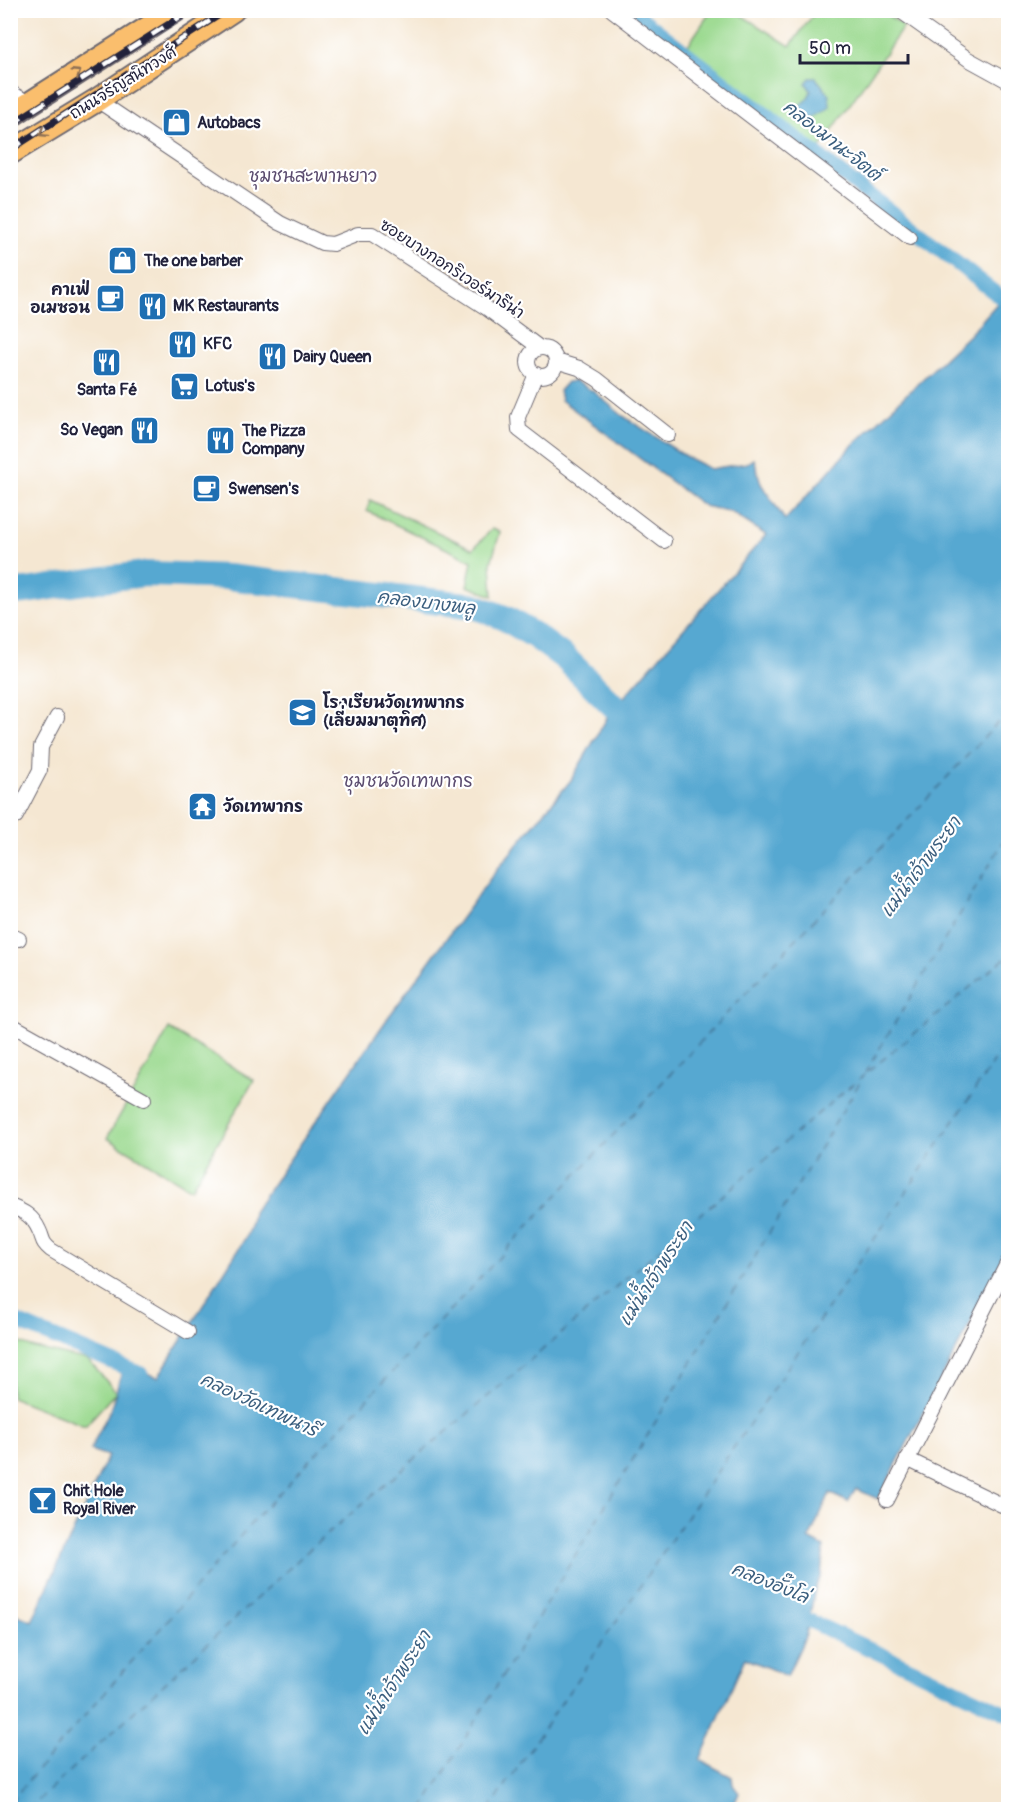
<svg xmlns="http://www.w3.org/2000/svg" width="1019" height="1820" viewBox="0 0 1019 1820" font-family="Pangolin,'Playpen Sans Thai',sans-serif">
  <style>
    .green { fill: #9ad98e; stroke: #5e7e64; stroke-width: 1.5 }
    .water { fill: #57a8d1; stroke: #3c6586; stroke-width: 1.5 }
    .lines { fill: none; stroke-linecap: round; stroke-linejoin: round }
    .canal { stroke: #57a8d1; stroke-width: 15 }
    .river { stroke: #57a8d1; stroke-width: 26 }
    .ferry { stroke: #3a5e7e; stroke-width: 1.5; stroke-dasharray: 8 6; stroke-linecap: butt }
    .street-casing { stroke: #6c6770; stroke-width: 16 }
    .primary-casing { stroke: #6c6770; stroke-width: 26 }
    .street { stroke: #fff; stroke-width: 14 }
    .primary { stroke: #fabe6d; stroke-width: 22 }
    .rail-casing { stroke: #22223b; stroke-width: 7 }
    .rail { stroke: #fff; stroke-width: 4.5; stroke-dasharray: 14; stroke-linecap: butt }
    .oneway { stroke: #8e7054 }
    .labels { text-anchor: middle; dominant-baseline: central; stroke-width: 4.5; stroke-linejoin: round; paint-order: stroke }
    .street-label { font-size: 16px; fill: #22223b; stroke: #fff }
    .poi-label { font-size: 16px; font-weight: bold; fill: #22223b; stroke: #fff; text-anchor: start }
    .water-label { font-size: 18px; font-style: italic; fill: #3a5e7e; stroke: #fff }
    .neighbourhood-label { font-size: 18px; fill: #5b4c6f; stroke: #fff }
  </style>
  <rect width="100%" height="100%" fill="#fff"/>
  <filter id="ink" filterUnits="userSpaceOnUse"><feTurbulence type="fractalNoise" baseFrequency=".0167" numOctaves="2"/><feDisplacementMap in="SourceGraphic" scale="12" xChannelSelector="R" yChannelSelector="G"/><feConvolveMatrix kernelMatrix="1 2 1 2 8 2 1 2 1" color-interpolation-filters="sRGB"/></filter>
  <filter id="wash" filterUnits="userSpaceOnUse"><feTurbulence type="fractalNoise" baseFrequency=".008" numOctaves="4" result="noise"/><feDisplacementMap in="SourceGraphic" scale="24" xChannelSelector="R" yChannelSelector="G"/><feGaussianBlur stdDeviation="1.35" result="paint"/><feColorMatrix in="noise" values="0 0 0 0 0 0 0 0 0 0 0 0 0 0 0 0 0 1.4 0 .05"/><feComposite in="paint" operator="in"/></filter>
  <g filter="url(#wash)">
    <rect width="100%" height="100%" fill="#f5e7d2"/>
    <g class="green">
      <path d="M 711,11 L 735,11 L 790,46 L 816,11 L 881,11 L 904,26 L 818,151 L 686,48 Z"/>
      <path d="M 370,500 L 473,549 L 493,528 L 500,532 L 491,563 L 493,596 L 467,586 L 472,561 L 367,511 Z"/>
      <path d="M 169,1029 L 254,1080 L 191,1189 L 107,1138 Z"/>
      <path d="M 11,1340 L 34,1348 L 88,1360 L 116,1392 L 85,1426 L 11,1397 Z"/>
    </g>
    <g class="water">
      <path d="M 810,78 L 816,78 L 829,94 L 830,107 L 815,118 L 803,119 L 799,113 L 800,105 L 807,100 L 811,91 L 806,83 Z"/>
      <path d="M 1008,291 L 1008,1251 L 878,1499 L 856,1489 L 848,1502 L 830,1493 L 809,1539 L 824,1547 L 821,1575 L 815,1589 L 806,1635 L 787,1676 L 745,1658 L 700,1760 L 732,1777 L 733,1785 L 739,1793 L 732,1809 L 11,1809 L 10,1618 L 13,1613 L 32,1621 L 108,1456 L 90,1450 L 111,1408 L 124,1365 L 158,1377 L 246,1237 L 251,1224 L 253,1212 L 390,1015 L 498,868 L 571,780 L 610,713 L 766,535 L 731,512 L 704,506 L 561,400 L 559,391 L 567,382 L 575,381 L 593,391 L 623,416 L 685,456 L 710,469 L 747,463 L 754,459 L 761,484 L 785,520 L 852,446 L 970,334 Z"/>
    </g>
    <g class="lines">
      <g class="canal">
        <path d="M 631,10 L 1008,303"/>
        <path d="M 10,1319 L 141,1374"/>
        <path d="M 791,1612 L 1008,1714"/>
      </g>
      <path class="river" d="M 10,592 L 26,591 L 111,578 L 145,574 L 180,575 L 228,577 L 474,606 L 505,618 L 535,636 L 565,658 L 616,708 L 644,729"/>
      <g class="ferry">
        <path d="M 865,1073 L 1008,834"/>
        <path d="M 10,1802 L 256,1518 L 1008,712"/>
        <path d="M 28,1810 L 312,1547 L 840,1095 L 1008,956"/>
        <path d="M 422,1810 L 863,1077"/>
        <path d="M 489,1810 L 1008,1041"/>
      </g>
    </g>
  </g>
  <g filter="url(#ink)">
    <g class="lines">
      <defs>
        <g id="street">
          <path d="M 612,10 L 910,238"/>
          <path d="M 899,10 L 968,59 L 1008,81"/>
          <path d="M 10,92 L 30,104"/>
          <path d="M 97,100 L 280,223 L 322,243 L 333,244 L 358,234 L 372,234 L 485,307 L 540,348"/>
          <circle cx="542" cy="362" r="14"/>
          <path d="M 556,361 L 579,368 L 597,379 L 668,435"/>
          <path d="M 536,374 L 518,417 L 519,430 L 664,541"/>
          <path d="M 10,820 L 16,816 L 40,770 L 41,747 L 57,717"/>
          <path d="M 10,935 L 19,939"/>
          <path d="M 10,1024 L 144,1099"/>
          <path d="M 10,1206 C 23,1211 33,1216 39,1230 C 44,1240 41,1242 51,1250 L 188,1332"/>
          <path d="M 907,1459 L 1008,1508"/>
          <path d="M 887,1500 L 1008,1262"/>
        </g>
        <g id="primary">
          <path d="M 10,116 L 176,10"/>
          <path d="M 10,153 L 97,100 L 233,10"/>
        </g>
      </defs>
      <use href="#street" class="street-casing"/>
      <use href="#primary" class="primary-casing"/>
      <use href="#street" class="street"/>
      <use href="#primary" class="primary"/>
      <defs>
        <g id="rail">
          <path d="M 10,125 L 191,10"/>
          <path d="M 10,150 L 227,10"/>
        </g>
      </defs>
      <use href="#rail" class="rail-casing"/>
      <use href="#rail" class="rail"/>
    </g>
    <defs><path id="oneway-chevron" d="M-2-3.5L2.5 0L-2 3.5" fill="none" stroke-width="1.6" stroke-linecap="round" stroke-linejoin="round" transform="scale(1.5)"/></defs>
    <g class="oneway">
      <use href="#oneway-chevron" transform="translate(77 73) rotate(-33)"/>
      <use href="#oneway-chevron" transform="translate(43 133) rotate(148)"/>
    </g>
  </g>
  <defs>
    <symbol id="shop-square" viewBox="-11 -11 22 22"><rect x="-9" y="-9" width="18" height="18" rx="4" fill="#1f6fb2" stroke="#fff"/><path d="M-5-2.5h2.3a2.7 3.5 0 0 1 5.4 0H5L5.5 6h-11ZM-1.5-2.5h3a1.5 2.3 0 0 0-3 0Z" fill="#fff"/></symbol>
    <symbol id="cafe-square" viewBox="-11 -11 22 22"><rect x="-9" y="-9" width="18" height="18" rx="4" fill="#1f6fb2" stroke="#fff"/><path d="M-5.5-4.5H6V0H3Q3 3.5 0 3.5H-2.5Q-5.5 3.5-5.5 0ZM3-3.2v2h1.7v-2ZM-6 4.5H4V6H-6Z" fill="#fff"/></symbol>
    <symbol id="restaurant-square" viewBox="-11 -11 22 22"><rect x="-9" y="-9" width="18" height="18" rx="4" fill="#1f6fb2" stroke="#fff"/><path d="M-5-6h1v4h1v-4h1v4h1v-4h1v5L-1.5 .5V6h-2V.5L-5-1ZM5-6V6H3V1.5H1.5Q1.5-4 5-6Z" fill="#fff"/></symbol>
    <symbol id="supermarket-square" viewBox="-11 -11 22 22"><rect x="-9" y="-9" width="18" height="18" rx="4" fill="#1f6fb2" stroke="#fff"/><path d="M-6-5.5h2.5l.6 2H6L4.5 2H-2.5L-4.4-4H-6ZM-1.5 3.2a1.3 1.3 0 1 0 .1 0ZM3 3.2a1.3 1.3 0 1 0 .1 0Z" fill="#fff"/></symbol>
    <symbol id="school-square" viewBox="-11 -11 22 22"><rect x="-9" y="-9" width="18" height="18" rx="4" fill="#1f6fb2" stroke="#fff"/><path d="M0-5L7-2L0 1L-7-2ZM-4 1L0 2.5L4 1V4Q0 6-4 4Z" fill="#fff"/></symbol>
    <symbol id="temple-square" viewBox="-11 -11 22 22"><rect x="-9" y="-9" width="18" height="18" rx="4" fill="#1f6fb2" stroke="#fff"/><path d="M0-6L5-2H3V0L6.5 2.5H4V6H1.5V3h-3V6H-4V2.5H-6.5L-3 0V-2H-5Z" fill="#fff"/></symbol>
    <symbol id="bar-square" viewBox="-11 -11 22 22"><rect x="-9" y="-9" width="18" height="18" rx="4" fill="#1f6fb2" stroke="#fff"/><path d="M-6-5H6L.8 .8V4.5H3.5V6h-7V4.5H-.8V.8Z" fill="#fff"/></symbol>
  </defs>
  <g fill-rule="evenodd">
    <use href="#shop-square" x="160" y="106" width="33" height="33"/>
    <use href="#shop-square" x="106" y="244" width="33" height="33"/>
    <use href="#cafe-square" x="94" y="282" width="33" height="33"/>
    <use href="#restaurant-square" x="136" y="290" width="33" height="33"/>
    <use href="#restaurant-square" x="166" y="328" width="33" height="33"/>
    <use href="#restaurant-square" x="256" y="340" width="33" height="33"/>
    <use href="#restaurant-square" x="90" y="346" width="33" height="33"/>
    <use href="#supermarket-square" x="168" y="370" width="33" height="33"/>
    <use href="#restaurant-square" x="128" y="414" width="33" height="33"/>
    <use href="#restaurant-square" x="204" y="424" width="33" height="33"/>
    <use href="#cafe-square" x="190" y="472" width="33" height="33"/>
    <use href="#school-square" x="286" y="696" width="33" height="33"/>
    <use href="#temple-square" x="186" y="790" width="33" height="33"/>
    <use href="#bar-square" x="26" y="1484" width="33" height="33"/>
  </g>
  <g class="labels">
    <g class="street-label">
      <text transform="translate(123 83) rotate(-32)">ถนนจรัญสนิทวงศ์</text>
      <text transform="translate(452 269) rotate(33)">ซอยบางกอกริเวอร์มารีน่า</text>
    </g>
    <g class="poi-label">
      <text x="197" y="123">Autobacs</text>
      <text x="144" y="261">The one barber</text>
      <text x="90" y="290" text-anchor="end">คาเฟ่<tspan x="90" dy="18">อเมซอน</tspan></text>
      <text x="173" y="306">MK Restaurants</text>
      <text x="203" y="344">KFC</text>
      <text x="293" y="357">Dairy Queen</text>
      <text x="205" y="386">Lotus's</text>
      <text x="107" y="390" text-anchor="middle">Santa Fé</text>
      <text x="123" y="430" text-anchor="end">So Vegan</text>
      <text x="242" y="431">The Pizza<tspan x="242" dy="18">Company</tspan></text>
      <text x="228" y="489">Swensen's</text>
      <text x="323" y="703">โรงเรียนวัดเทพากร<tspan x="323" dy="18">(เลี่ยมมาตุทิศ)</tspan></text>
      <text x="223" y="807">วัดเทพากร</text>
      <text x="63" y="1491">Chit Hole<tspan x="63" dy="18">Royal River</tspan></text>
    </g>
    <g class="water-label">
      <text transform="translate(832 141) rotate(38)">คลองมานะจิตต์</text>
      <text transform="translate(426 603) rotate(7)">คลองบางพลู</text>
      <text transform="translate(921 867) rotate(-53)">แม่น้ำเจ้าพระยา</text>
      <text transform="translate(656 1274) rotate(-57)">แม่น้ำเจ้าพระยา</text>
      <text transform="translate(259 1405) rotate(25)">คลองวัดเทพนารี</text>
      <text transform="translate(770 1583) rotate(22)">คลองอั๊งโล่</text>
      <text transform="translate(394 1683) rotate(-57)">แม่น้ำเจ้าพระยา</text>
    </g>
    <g class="neighbourhood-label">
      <text x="313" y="176">ชุมชนสะพานยาว</text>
      <text x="408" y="781">ชุมชนวัดเทพากร</text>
    </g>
  </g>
  <rect width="1019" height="1820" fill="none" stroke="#fff" stroke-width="36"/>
  <path d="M800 54v9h108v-9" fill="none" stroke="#22223b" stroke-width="3"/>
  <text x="809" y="54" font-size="18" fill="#22223b" stroke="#ffffff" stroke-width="4.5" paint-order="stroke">50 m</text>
</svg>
